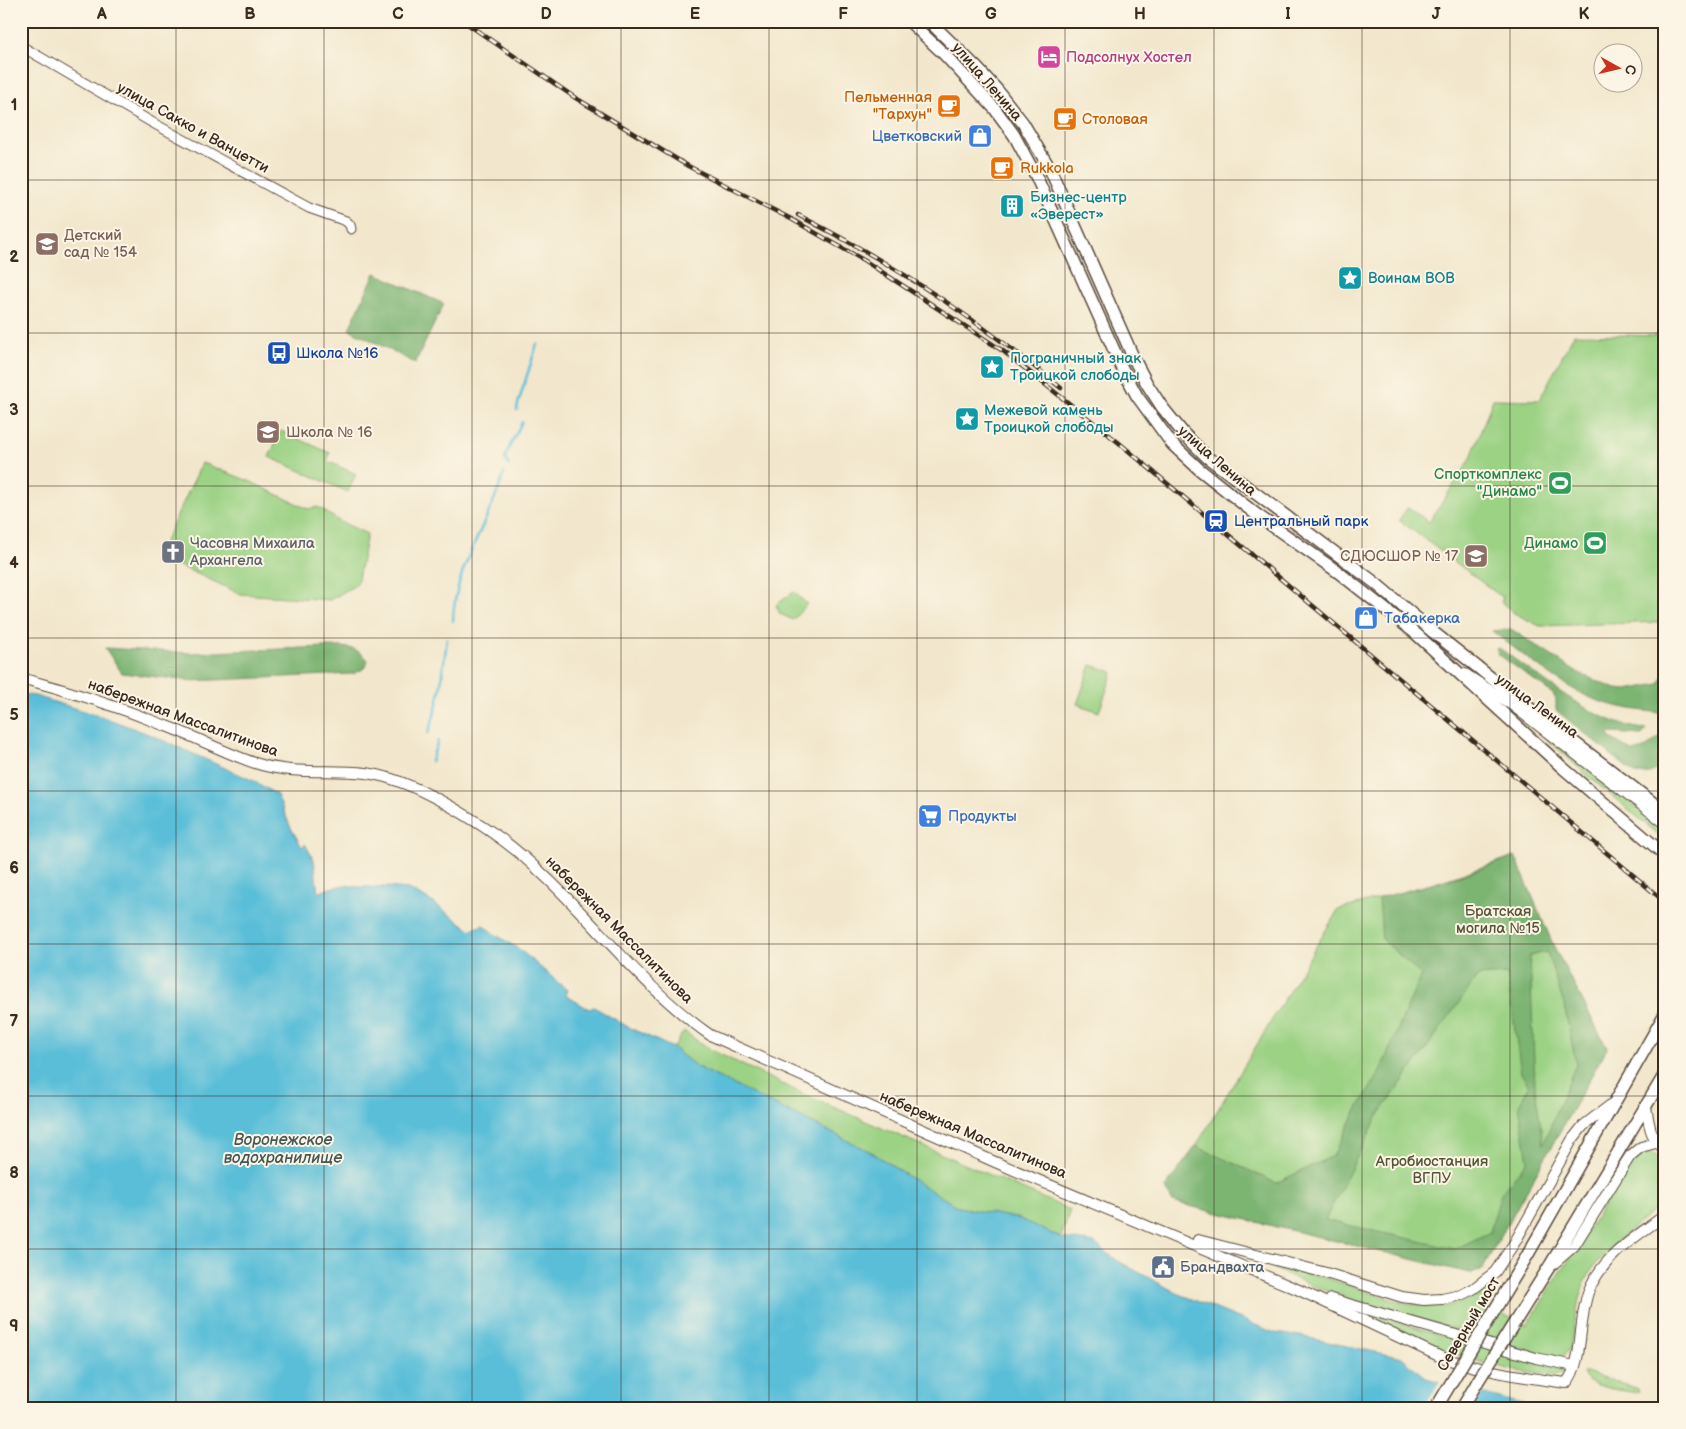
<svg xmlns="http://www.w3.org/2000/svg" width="1686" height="1429" viewBox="0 0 1686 1429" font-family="'Balsamiq Sans',sans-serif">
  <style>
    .green { fill: #9bd284; stroke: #6b7e51 }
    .forest { fill: #7cb472; stroke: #5c6f48; fill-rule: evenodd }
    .water { fill: #5abed8; stroke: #4a747b }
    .pier { fill: #f2e7cc }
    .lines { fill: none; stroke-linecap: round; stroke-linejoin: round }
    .stream { stroke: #5abed8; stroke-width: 2.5 }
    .tertiary-casing { stroke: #564638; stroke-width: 11 }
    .secondary-casing { stroke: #564638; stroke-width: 12 }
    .primary-casing { stroke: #564638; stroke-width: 14 }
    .tertiary { stroke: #fff; stroke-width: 9 }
    .secondary { stroke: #fff; stroke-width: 10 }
    .primary { stroke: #fff; stroke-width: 11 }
    .rail-casing { stroke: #3b2a1e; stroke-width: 4.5 }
    .rail { stroke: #fcf5e5; stroke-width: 2.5; stroke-dasharray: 8; stroke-linecap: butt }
    .primary-bridge-casing { stroke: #564638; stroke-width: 14; stroke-linecap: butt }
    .primary-bridge { stroke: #fff; stroke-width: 11 }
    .grid { fill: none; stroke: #3b2a1e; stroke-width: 1; stroke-opacity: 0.55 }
    .labels { text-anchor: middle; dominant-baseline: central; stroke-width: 4; stroke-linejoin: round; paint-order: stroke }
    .hotel-label { font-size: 15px; fill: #b23c85; stroke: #fcf5e5; text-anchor: start }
    .street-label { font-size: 15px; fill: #3b2a1e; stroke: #fcf5e5 }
    .food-label { font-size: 15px; fill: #c56008; stroke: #fcf5e5; text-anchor: start }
    .shop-label { font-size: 15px; fill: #366cbe; stroke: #fcf5e5; text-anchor: start }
    .culture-label { font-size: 15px; fill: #0d838f; stroke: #fcf5e5; text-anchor: start }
    .education-label { font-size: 15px; fill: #785e54; stroke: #fcf5e5; text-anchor: start }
    .transit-label { font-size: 15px; fill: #164399; stroke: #fcf5e5; text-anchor: start }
    .leisure-label { font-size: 15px; fill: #27864d; stroke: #fcf5e5; text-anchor: end }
    .worship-label { font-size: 15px; fill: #5b616d; stroke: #fcf5e5; text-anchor: start }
    .park-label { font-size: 15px; fill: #535438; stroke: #fcf5e5 }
    .service-label { font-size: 15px; fill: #4e5e75; stroke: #fcf5e5; text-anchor: start }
    .water-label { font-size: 16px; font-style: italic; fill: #445656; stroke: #fcf5e5 }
    .neatline { fill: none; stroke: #3b2a1e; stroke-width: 2 }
    .grid-label { font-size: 16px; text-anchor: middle; font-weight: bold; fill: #3b2a1e }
  </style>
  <rect width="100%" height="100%" fill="#fcf5e5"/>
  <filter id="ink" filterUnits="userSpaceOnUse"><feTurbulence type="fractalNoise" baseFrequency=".02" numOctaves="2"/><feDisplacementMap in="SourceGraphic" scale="10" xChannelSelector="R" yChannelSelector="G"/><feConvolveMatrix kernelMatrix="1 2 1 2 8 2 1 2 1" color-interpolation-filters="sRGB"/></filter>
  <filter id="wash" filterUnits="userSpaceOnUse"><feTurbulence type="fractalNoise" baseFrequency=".0096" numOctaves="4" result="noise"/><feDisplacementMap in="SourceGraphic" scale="20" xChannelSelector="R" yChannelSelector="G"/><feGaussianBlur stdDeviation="1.12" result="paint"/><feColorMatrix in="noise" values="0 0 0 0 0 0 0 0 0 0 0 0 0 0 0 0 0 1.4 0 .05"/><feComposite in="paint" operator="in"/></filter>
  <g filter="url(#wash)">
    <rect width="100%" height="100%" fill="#f2e7cc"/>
    <g class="green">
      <path d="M 1574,334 L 1665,336 L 1665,622 L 1540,626 L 1514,613 L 1501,602 L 1503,598 L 1399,520 L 1408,507 L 1429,522 L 1470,460 L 1493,399 L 1539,400 Z"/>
      <path d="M 281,431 L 330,453 L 327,461 L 356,474 L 348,492 L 269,457 Z"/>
      <path d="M 202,463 L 249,481 L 308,509 L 318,507 L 339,521 L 367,534 L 357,584 L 330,600 L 241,594 L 158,556 Z"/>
      <path d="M 794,592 L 807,604 L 793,620 L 780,614 L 776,605 Z"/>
      <path d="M 1091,665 L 1113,672 L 1099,712 L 1077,704 Z"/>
      <path d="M 1542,734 L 1557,744 L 1665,831 L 1665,840 L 1581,770 Z"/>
      <path d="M 1515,856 L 1551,941 L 1607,1048 L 1481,1271 L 1470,1273 L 1173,1202 L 1165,1188 L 1196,1146 L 1338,910 L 1438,882 Z"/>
      <path d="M 684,1031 L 707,1048 L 799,1092 L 1070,1210 L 1061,1238 L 1020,1219 L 958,1207 L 904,1174 L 873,1153 L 697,1067 L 673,1048 Z"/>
      <path d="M 1647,1152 L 1657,1156 L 1665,1165 L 1665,1197 L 1659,1206 L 1617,1241 L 1593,1267 L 1584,1285 L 1579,1299 L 1570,1349 L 1563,1356 L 1552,1357 L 1346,1298 L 1313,1286 L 1275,1269 L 1275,1266 C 1296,1271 1318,1275 1339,1282 C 1382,1295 1430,1320 1475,1296 C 1482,1292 1489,1284 1495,1279 L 1496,1280 L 1482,1305 L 1527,1325 L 1616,1186 L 1630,1160 L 1639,1153 Z"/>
      <path d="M 1356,1310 L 1564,1370 L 1566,1373 L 1556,1376 L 1516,1371 L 1446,1353 L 1355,1312 Z"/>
      <path d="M 1583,1373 L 1589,1373 L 1638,1389 L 1639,1391 L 1637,1393 C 1623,1390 1585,1388 1583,1373 Z"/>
    </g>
    <g class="forest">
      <path d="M 375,273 L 444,304 L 415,363 L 349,329 Z"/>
      <path d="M 1511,629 L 1576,672 L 1616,689 L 1627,690 L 1659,684 L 1665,674 L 1665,713 C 1641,711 1616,708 1593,699 C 1556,683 1524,655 1492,631 Z"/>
      <path d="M 325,647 C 342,647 356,645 368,660 L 365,668 L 353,674 L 192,681 L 122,673 L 105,648 L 191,653 Z"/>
      <path d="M 1499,648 C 1539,676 1596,725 1645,729 L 1647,730 L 1642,735 L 1612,733 L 1609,734 L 1609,737 L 1633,752 L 1644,749 L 1665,733 L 1665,765 C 1655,772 1647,775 1635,774 L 1556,710 L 1556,699 L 1552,693 L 1498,654 L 1496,649 Z"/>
      <path d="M 1515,856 L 1555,949 L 1607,1048 L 1481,1271 L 1470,1273 L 1173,1202 L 1165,1188 L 1196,1146 L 1276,1183 L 1333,1156 L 1358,1108 L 1379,1074 L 1421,975 L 1382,939 L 1379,898 L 1451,879 ZM 1547,952 L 1564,1005 L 1576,1064 L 1543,1144 L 1535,1087 L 1530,956 ZM 1507,974 L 1521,1073 L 1529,1086 L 1519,1105 L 1528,1161 L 1501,1193 L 1490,1232 L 1455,1249 L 1325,1220 L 1378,1116 L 1478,976 Z"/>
    </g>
    <path class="water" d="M 21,694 L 35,696 L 106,718 L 151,735 L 254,781 L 277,795 L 291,828 L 302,847 L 305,844 L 314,860 L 318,893 L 330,888 L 346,885 L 356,887 L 386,887 L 408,889 L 429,900 L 471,930 L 483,925 L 493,933 L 519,949 L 567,990 L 565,995 L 589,1009 L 594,1007 L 630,1028 L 673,1048 L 697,1067 L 873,1153 L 904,1174 L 958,1207 L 1020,1219 L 1061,1238 L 1094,1243 L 1118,1261 L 1177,1293 L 1275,1333 L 1300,1336 L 1403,1358 L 1426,1378 L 1537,1408 L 21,1408 Z"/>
    <path class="pier" d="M 1441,1379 L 1484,1391 L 1473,1408 L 1424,1408 Z"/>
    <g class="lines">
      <g class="stream">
        <path d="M 517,410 L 518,404 L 537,344"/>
        <path d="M 509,465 L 505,459 L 506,454 L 522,422"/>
        <path d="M 453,621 C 454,567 489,524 504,473"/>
        <path d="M 428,733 C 440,704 443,670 447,639"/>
        <path d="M 431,761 L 438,741"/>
      </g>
    </g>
  </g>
  <g filter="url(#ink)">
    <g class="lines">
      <defs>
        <path id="tertiary" d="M 21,46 L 153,123 L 309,208 L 346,221 L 350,225 L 351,229"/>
        <g id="secondary">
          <path d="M 1465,674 L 1512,705 L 1665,823"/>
          <path d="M 21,678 C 70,691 119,707 166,726 C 196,737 225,753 255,763 C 291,775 329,769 366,773 C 406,778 459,810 493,833 C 574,890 628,978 710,1035 L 995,1162 L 1299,1290 L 1441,1357 C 1482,1371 1523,1377 1566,1383 C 1584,1364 1578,1316 1589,1290 C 1604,1255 1636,1237 1665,1215"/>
          <path d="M 1646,1107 C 1649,1124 1650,1139 1665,1149"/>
          <path d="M 1198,1240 L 1326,1273 L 1402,1297 L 1424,1300 L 1442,1299 L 1461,1295 L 1473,1289 L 1495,1272 L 1515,1242 L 1572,1140 L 1583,1126 L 1612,1104"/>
          <path d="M 1551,1266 L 1574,1246 L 1630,1156 L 1641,1147 L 1656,1143"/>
          <path d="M 1331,1299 L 1536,1358 L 1574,1366"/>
        </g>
        <g id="primary">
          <path d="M 909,21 L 944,54 L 995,109 L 1014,135 L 1036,176 L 1122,368 L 1137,396 L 1172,444 L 1199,469 L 1257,515 L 1338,572 L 1414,632 L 1563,768 L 1665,855"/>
          <path d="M 929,21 L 977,68 L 997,90 L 1023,123 L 1050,169 L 1134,359 L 1147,384 L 1162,407 L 1183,433 L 1207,457 L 1374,582 L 1433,632 L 1519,700 L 1665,812"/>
          <path d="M 1527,1256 L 1665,1014"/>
          <path d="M 1549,1267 L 1665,1074"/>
          <path d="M 1462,1408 L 1478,1381"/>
        </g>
      </defs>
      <use href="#tertiary" class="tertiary-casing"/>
      <use href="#secondary" class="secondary-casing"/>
      <use href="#primary" class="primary-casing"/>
      <use href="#tertiary" class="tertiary"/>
      <use href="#secondary" class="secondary"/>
      <use href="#primary" class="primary"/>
      <defs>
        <g id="rail">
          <path d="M 463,21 L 574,97 L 688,166 L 793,220 L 865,261 L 1003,351 L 1118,442 L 1665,902"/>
          <path d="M 798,215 C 891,262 980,321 1061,388"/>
        </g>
      </defs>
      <use href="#rail" class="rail-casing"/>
      <use href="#rail" class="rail"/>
      <defs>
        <g id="primary-bridge">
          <path d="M 1478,1381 L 1549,1267"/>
          <path d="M 1436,1408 L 1527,1256"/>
        </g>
      </defs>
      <use href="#primary-bridge" class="primary-bridge-casing"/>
      <use href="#primary-bridge" class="primary-bridge"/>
    </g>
  </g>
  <path class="grid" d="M 176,21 L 176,1408M 324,21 L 324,1408M 472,21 L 472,1408M 621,21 L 621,1408M 769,21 L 769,1408M 917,21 L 917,1408M 1065,21 L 1065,1408M 1214,21 L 1214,1408M 1362,21 L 1362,1408M 1510,21 L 1510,1408M 21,180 L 1665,180M 21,333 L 1665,333M 21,486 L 1665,486M 21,638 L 1665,638M 21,791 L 1665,791M 21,944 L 1665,944M 21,1096 L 1665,1096M 21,1249 L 1665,1249"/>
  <defs>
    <symbol id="hotel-square" viewBox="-11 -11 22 22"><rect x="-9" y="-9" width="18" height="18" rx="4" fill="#d1479c" stroke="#fcf5e5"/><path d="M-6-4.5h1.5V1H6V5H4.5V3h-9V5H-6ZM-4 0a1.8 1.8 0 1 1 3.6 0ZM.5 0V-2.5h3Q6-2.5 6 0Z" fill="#fff"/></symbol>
    <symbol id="cafe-square" viewBox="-11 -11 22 22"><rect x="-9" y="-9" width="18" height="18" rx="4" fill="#e8710a" stroke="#fcf5e5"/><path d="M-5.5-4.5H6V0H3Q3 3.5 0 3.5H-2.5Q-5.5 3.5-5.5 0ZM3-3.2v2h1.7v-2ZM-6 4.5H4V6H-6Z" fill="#fff"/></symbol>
    <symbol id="shop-square" viewBox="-11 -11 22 22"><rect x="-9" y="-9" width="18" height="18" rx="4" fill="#3f7fe0" stroke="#fcf5e5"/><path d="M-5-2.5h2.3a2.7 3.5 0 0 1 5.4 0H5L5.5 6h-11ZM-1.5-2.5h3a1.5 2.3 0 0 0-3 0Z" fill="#fff"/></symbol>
    <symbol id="building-square" viewBox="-11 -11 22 22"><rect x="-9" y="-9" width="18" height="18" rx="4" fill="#0f9aa8" stroke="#fcf5e5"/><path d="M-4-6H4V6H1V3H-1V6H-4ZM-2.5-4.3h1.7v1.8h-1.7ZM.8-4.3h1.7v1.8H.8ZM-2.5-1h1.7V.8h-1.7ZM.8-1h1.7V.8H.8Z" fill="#fff"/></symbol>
    <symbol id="school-square" viewBox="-11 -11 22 22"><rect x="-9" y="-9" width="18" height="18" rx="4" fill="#8d6e63" stroke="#fcf5e5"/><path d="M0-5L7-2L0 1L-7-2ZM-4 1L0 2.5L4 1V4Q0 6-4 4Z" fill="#fff"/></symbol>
    <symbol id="sight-square" viewBox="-11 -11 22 22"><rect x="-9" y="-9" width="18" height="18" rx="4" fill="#0f9aa8" stroke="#fcf5e5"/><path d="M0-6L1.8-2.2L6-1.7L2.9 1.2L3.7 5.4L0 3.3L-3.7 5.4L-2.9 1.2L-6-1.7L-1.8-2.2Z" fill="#fff"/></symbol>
    <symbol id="bus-square" viewBox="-11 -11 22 22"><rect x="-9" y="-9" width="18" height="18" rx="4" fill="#1a4fb4" stroke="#fcf5e5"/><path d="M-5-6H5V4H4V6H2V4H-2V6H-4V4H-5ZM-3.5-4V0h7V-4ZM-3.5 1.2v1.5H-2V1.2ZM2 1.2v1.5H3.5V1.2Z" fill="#fff"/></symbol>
    <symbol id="stadium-square" viewBox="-11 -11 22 22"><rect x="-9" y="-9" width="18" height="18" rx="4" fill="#2e9e5b" stroke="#fcf5e5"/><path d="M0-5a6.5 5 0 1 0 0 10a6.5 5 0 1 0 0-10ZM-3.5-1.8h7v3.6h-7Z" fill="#fff"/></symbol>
    <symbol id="station-square" viewBox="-11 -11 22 22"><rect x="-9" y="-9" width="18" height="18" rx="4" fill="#1a4fb4" stroke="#fcf5e5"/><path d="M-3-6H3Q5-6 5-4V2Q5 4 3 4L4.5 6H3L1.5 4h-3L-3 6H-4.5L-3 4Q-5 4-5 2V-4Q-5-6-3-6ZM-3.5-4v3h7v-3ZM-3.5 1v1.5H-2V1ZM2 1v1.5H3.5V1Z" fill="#fff"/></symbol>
    <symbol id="church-square" viewBox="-11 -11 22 22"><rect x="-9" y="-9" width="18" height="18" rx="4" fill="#6b7280" stroke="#fcf5e5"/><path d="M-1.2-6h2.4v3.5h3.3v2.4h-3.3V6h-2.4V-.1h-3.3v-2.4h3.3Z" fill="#fff"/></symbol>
    <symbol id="supermarket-square" viewBox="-11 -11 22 22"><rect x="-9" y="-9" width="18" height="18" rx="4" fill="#3f7fe0" stroke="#fcf5e5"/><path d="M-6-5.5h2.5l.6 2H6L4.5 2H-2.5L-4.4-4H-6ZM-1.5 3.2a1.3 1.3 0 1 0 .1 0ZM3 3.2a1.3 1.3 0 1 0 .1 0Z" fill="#fff"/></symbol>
    <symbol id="civic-square" viewBox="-11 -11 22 22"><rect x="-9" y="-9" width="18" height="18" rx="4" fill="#5c6f8a" stroke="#fcf5e5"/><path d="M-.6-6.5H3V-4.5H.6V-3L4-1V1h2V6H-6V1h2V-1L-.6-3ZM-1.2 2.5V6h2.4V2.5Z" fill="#fff"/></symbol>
  </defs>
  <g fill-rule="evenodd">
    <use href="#hotel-square" x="1035" y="43" width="28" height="28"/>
    <use href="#cafe-square" x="935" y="92" width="28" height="28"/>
    <use href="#cafe-square" x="1051" y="105" width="28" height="28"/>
    <use href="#shop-square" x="966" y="122" width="28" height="28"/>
    <use href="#cafe-square" x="988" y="154" width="28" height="28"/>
    <use href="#building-square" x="998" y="192" width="28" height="28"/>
    <use href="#school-square" x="33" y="230" width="28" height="28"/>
    <use href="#sight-square" x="1336" y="264" width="28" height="28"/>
    <use href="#bus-square" x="265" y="339" width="28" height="28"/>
    <use href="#sight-square" x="978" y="353" width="28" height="28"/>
    <use href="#sight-square" x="953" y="405" width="28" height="28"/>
    <use href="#school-square" x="254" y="418" width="28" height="28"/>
    <use href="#stadium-square" x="1546" y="469" width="28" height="28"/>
    <use href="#station-square" x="1202" y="507" width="28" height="28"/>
    <use href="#stadium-square" x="1581" y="529" width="28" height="28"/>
    <use href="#church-square" x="159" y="538" width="28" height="28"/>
    <use href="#school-square" x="1462" y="542" width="28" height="28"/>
    <use href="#shop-square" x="1352" y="604" width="28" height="28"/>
    <use href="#supermarket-square" x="916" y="802" width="28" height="28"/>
    <use href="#civic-square" x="1149" y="1253" width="28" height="28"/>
  </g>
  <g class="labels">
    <g class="hotel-label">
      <text x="1066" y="57">Подсолнух Хостел</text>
    </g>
    <g class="street-label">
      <text transform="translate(987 82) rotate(49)">улица Ленина</text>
      <text transform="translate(193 128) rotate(29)">улица Сакко и Ванцетти</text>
      <text transform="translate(1217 461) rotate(41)">улица Ленина</text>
      <text transform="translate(1537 706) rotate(36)">улица Ленина</text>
      <text transform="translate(183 718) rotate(20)">набережная Массалитинова</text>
      <text transform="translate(619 930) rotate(45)">набережная Массалитинова</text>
      <text transform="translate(973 1135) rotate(23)">набережная Массалитинова</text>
      <text transform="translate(1469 1324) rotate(-59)">Северный мост</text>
    </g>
    <g class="food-label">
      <text x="932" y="97" text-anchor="end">Пельменная<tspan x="932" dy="17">"Тархун"</tspan></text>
      <text x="1082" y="119">Столовая</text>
      <text x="1020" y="168">Rukkola</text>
    </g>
    <g class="shop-label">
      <text x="962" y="136" text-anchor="end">Цветковский</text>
      <text x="1384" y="618">Табакерка</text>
      <text x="948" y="816">Продукты</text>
    </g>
    <g class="culture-label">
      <text x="1030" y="197">Бизнес-центр<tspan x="1030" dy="17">«Эверест»</tspan></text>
      <text x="1368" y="278">Воинам ВОВ</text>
      <text x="1010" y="358">Пограничный знак<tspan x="1010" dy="17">Троицкой слободы</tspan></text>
      <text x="984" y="410">Межевой камень<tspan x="984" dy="17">Троицкой слободы</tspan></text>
    </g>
    <g class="education-label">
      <text x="64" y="235">Детский<tspan x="64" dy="17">сад № 154</tspan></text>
      <text x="286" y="432">Школа № 16</text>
      <text x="1458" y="556" text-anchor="end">СДЮСШОР № 17</text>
    </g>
    <g class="transit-label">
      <text x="296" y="353">Школа №16</text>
      <text x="1234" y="521">Центральный парк</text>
    </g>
    <g class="leisure-label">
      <text x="1542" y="474">Спорткомплекс<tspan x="1542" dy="17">"Динамо"</tspan></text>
      <text x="1578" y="543">Динамо</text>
    </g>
    <g class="worship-label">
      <text x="190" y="543">Часовня Михаила<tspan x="190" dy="17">Архангела</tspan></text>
    </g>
    <g class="park-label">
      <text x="1498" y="911">Братская<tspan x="1498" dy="17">могила №15</tspan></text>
      <text x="1432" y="1161">Агробиостанция<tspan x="1432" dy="17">ВГПУ</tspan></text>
    </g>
    <g class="service-label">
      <text x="1180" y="1267">Брандвахта</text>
    </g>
    <g class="water-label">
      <text x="283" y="1140">Воронежское<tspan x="283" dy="18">водохранилище</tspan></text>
    </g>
  </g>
  <rect width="1686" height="1429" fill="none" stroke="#fcf5e5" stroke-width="55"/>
  <g transform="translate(1618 68) rotate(98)"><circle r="24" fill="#fcf5e5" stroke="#afa495"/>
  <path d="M0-4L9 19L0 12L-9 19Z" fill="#c8321e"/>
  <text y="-8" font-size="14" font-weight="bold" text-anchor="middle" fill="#3b2a1e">С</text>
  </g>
  <rect x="28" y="28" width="1630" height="1374" class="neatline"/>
  <g class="grid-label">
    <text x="102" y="19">A</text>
    <text x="250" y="19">B</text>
    <text x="398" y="19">C</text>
    <text x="546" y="19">D</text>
    <text x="695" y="19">E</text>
    <text x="843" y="19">F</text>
    <text x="991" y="19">G</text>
    <text x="1140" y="19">H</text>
    <text x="1288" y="19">I</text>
    <text x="1436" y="19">J</text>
    <text x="1584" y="19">K</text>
    <text x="14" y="110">1</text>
    <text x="14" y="262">2</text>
    <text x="14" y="415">3</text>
    <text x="14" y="568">4</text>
    <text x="14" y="720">5</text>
    <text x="14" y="873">6</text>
    <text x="14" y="1026">7</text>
    <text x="14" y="1178">8</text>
    <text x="14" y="1331">9</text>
  </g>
</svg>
